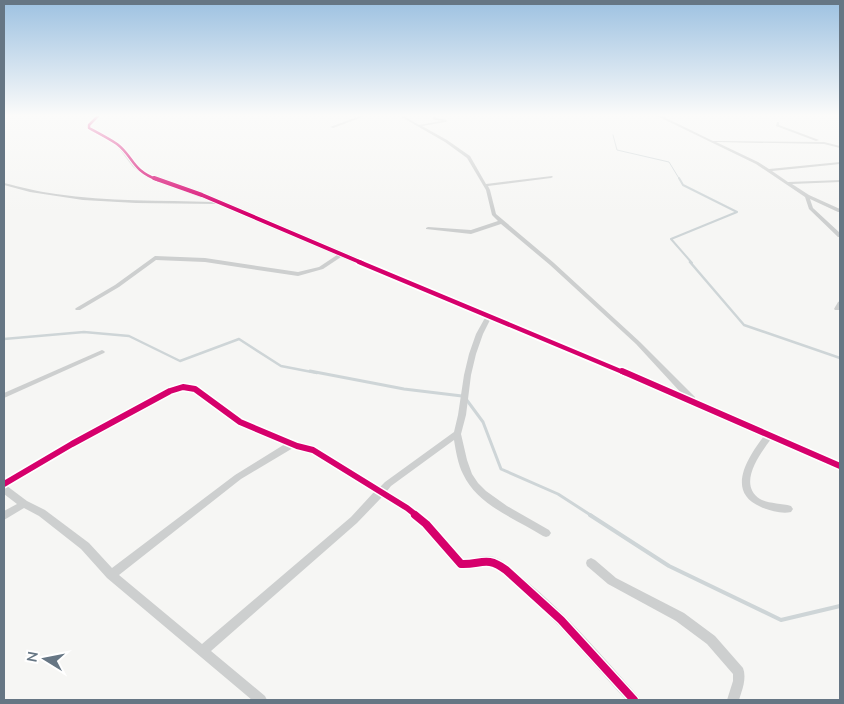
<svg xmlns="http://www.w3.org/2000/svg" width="844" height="704" viewBox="0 0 844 704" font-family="'Nunito Sans',sans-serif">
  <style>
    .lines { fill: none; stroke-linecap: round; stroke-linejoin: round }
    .stream-far4 { stroke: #ced5d7; stroke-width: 1 }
    .stream-far3 { stroke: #ced5d7; stroke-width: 2 }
    .stream-far2 { stroke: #ced5d7; stroke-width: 2.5 }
    .stream-far1 { stroke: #ced5d7; stroke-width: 3 }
    .stream { stroke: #ced5d7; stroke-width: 4 }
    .minor { fill: #cdcfcf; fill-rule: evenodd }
    .cycleway-far4-casing { stroke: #fff; stroke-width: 4.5 }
    .cycleway-far3-casing { stroke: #fff; stroke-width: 5.5 }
    .cycleway-far2-casing { stroke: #fff; stroke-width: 8 }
    .cycleway-far1-casing { stroke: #fff; stroke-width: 9 }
    .cycleway-casing { stroke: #fff; stroke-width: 11 }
    .cycleway-far4 { stroke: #d6006c; stroke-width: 2.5 }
    .cycleway-far3 { stroke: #d6006c; stroke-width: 4 }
    .cycleway-far2 { stroke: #d6006c; stroke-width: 4.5 }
    .cycleway-far1 { stroke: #d6006c; stroke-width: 6 }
    .cycleway { stroke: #d6006c; stroke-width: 8 }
  </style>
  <rect width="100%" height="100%" fill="#f6f6f4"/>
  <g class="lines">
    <path class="stream-far4" d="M 613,135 L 617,150 L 669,162 L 680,180"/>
    <path class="stream-far3" d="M 679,178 L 683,185 L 737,212 L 671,239 L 692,263"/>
    <g class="stream-far2">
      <path d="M 690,262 L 744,325 L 840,358"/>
      <path d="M 4,339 L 84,332 L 129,336 L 180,361 L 239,339 L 281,366 L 317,373"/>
    </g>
    <g class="stream-far1">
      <path d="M 310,371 L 404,389 L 462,396"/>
      <path d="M 466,399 L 483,422 L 501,469 L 558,494 L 592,516"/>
    </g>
    <path class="stream" d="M 590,515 L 669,566 L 781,620 L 840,606"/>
    <g class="minor">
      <path d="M 97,115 L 100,115 L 91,125 L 91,128 L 119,144 L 135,165 L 148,175 L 204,194 L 343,254 L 492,314 L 683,395 L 636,344 L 550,265 L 501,224 L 471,234 L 426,229 L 426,228 L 428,227 L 471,230 L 498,221 L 492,215 L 486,190 L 467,158 L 445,142 L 398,115 L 402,115 L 419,125 L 441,121 L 432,119 L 433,117 L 447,120 L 446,122 L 422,126 L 447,140 L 470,156 L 486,184 L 552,176 L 553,177 L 551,178 L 488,186 L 490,190 L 496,214 L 554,263 L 640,342 L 695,397 L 695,400 L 840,462 L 840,469 L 771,439 C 760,454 737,484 760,499 C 769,504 781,503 791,506 L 793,509 L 791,512 C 782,514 770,511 761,507 C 725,492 748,457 764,436 L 491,318 L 483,334 L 476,354 L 471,375 L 466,415 L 461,434 L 467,460 L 472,474 L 478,483 L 486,491 L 507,506 L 549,530 L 551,533 L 549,536 L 546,537 L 543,536 C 515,518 478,506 463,474 C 458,464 456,452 454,440 L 391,486 L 387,491 L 410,505 L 429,521 L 464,560 C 474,559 483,554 494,557 C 506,561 515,572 525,580 C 567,614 602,656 638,696 L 640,700 L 626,700 C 590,661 556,619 515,584 C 508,578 500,569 491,566 C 480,562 469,572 457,567 L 423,527 L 404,511 L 382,497 L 357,523 L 211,651 L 265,696 L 267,700 L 252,700 L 107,578 L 81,549 L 39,516 L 24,508 L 4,520 L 4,511 L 17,504 L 4,494 L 4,480 L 69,442 L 167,389 L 183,385 L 198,387 L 243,420 L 299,443 L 316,448 L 380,487 L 385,482 L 454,432 L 458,415 L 464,375 L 469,354 L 476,334 L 486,316 L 413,285 L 341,257 L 323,269 L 298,276 L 205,262 L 156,260 L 119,287 L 80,310 L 76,310 L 75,309 L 76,308 L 115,285 L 155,256 L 205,258 L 298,272 L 319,267 L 337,255 L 219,204 L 136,203 L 83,200 L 30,192 L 4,185 L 4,183 C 21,187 39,192 56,194 C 108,202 161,200 213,202 L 146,177 L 133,167 L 117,146 L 88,129 L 87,125 ZM 183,389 L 193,391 L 237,424 L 285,444 L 235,475 L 112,568 L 89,543 L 45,510 L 27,501 L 7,486 L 75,446 L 173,393 ZM 293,448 L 310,452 L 374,492 L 351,517 L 202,644 L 119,575 L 241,479 Z"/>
      <path d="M 195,115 L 198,115 L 199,116 L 197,117 Z"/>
      <path d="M 363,115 L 368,115 L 333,128 L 330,127 Z"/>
      <path d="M 655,115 L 660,115 L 713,141 L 824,142 L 840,146 L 840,148 L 824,144 L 716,142 L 758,162 L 769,169 L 840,162 L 840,164 L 772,171 L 788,182 L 840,180 L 840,182 L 792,184 L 809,195 L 840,209 L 840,212 L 838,212 L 810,199 L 813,208 L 840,233 L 840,237 L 838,237 L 809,209 L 805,197 L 756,164 Z"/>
      <path d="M 777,122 L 779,122 L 779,125 L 819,140 L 816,141 L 776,126 Z"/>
      <path d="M 840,301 L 840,309 L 839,310 L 835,310 L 834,309 L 838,302 Z"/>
      <path d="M 102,350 L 104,351 L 105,352 L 104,353 L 4,398 L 4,393 Z"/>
      <path d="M 591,558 L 595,560 L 616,578 L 684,613 L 715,636 L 743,668 C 747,679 742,690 739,700 L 727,700 L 733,681 L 733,674 L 707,644 L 676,621 L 608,584 L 587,566 L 586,563 L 587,560 Z"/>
    </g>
    <defs>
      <path id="cycleway-far4" d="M 99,115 L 89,125 L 89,128 C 98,133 108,138 117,144 C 134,157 131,170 158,180"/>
      <path id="cycleway-far3" d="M 154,178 L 202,195 L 362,263"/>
      <path id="cycleway-far2" d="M 359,262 L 625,373"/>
      <g id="cycleway-far1">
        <path d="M 622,371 L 840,466"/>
        <path d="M 4,484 L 72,444 L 170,391 L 183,387 L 195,389 L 240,422 L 297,446 L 313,450 L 407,508 L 417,516"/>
      </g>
      <path id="cycleway" d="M 415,515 L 426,524 L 461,564 C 481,565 486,555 506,570 L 561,620 L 634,700"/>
    </defs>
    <use href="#cycleway-far4" class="cycleway-far4-casing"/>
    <use href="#cycleway-far3" class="cycleway-far3-casing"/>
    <use href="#cycleway-far2" class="cycleway-far2-casing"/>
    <use href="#cycleway-far1" class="cycleway-far1-casing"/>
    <use href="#cycleway" class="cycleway-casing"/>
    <use href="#cycleway-far4" class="cycleway-far4"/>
    <use href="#cycleway-far3" class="cycleway-far3"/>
    <use href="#cycleway-far2" class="cycleway-far2"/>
    <use href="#cycleway-far1" class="cycleway-far1"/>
    <use href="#cycleway" class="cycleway"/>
  </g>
  <linearGradient id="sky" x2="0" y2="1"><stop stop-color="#9dc1e1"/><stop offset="0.54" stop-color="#fbfbfa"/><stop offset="1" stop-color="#fbfbfa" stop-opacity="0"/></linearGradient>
  <rect width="844" height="214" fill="url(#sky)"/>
  <rect width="844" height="704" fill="none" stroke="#667684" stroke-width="10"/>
  <g transform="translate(45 659) rotate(280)" stroke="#ffffff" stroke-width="4" paint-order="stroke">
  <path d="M0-4L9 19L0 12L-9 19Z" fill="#667684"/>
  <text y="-8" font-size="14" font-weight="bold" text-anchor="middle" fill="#667684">N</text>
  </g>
</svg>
